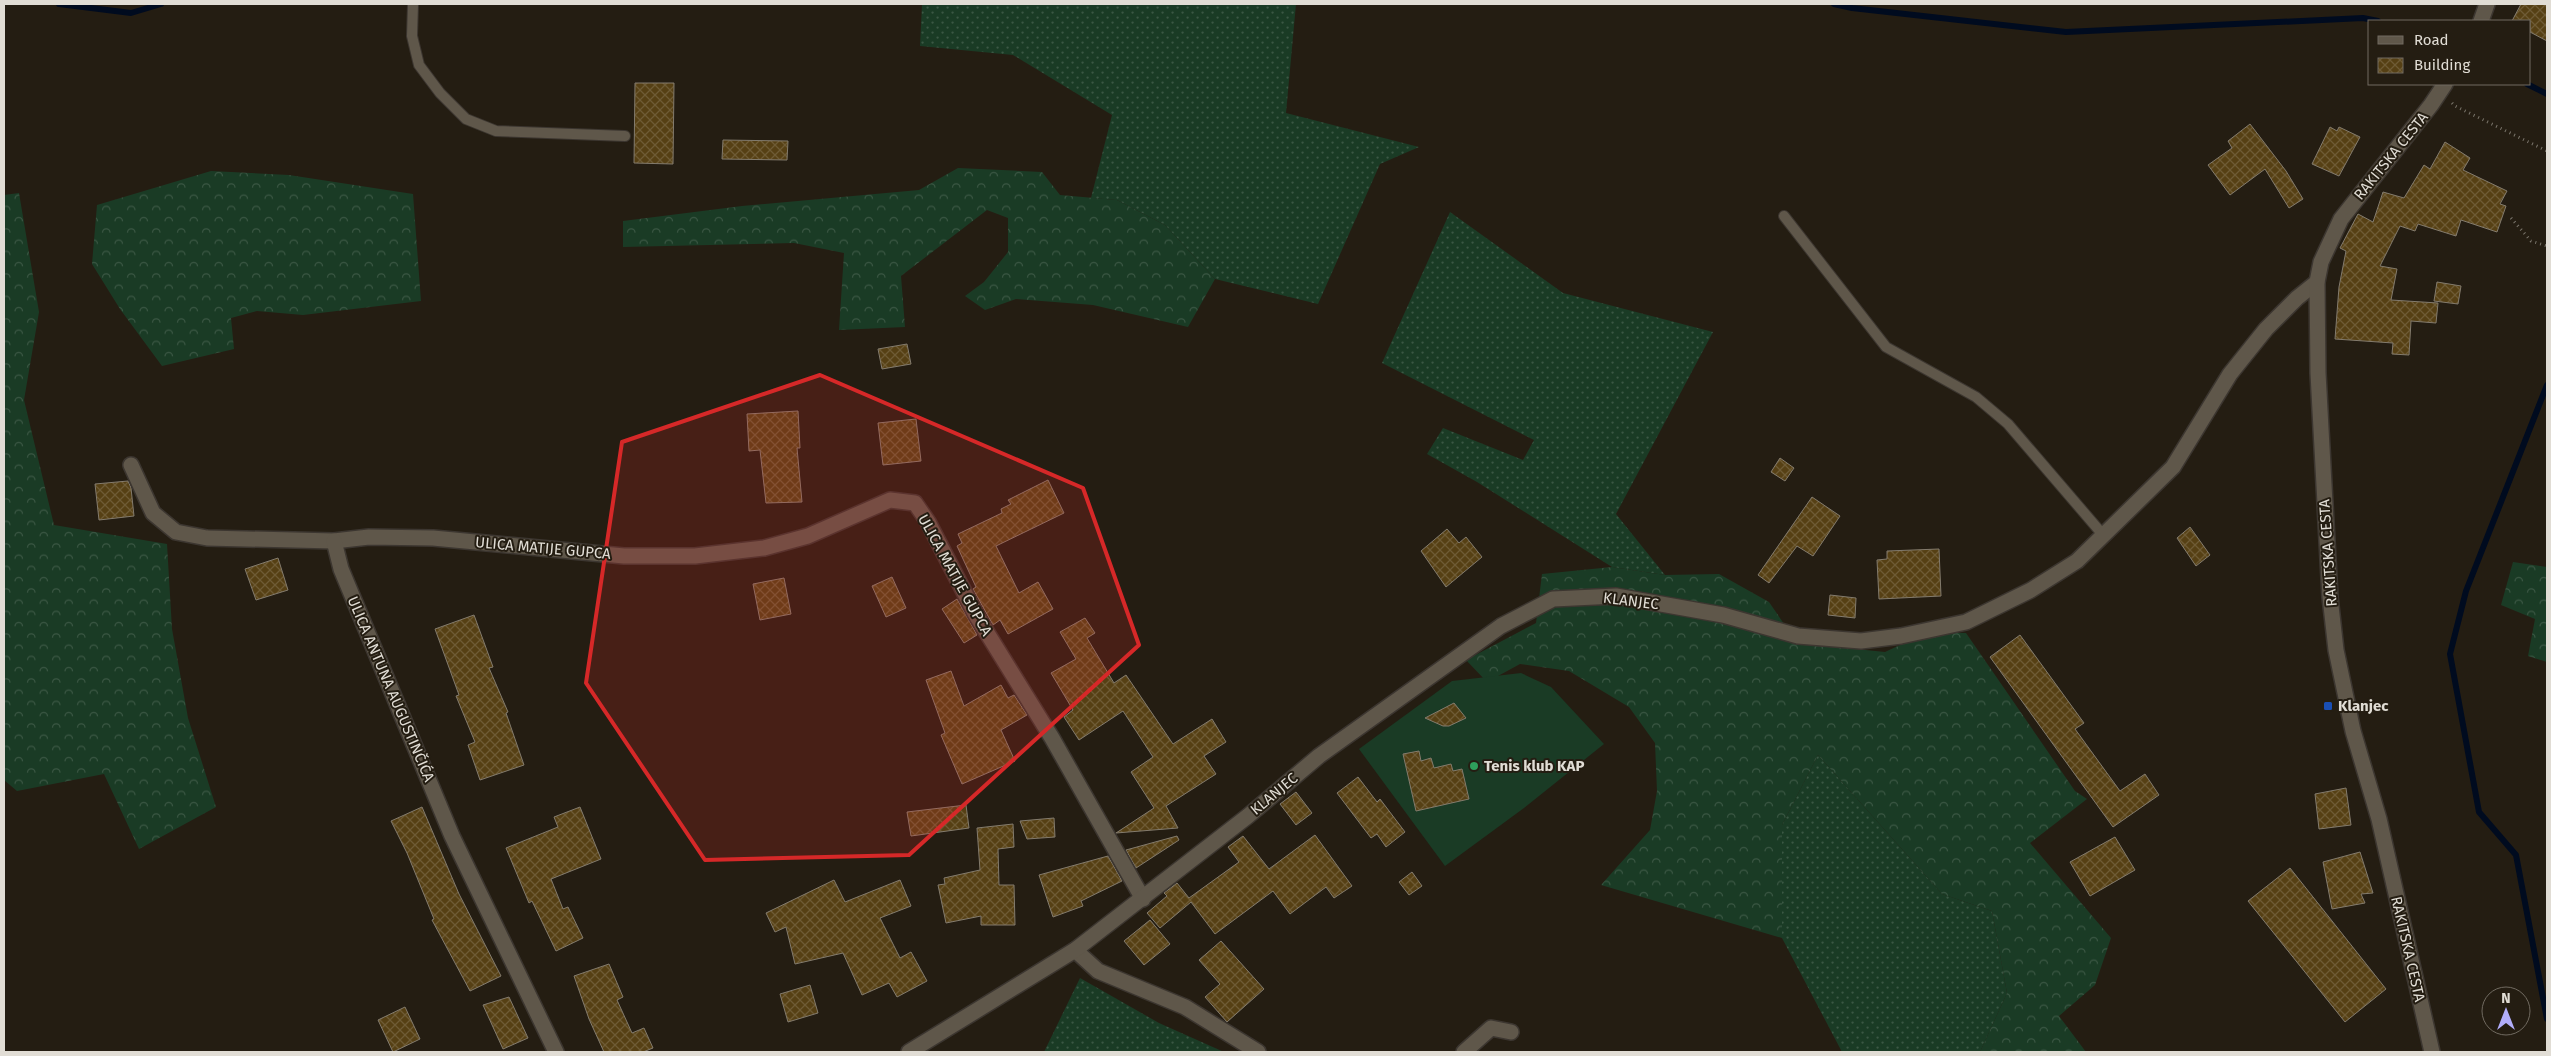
<svg xmlns="http://www.w3.org/2000/svg" width="2551" height="1056" viewBox="0 0 2551 1056" font-family="'Fira Sans',sans-serif">
  <style>
    .grass { fill: url(#grass-dots) }
    .forest { fill: url(#forest-crowns) }
    .pitch { fill: #1a3b25 }
    .lines { fill: none; stroke-linecap: round; stroke-linejoin: round }
    .stream { stroke: #000b1f; stroke-width: 6 }
    .building { fill: url(#building-cross-hatch); stroke: #837b6d }
    .lane-casing { stroke: #3c3630; stroke-width: 12 }
    .street-casing { stroke: #3c3630; stroke-width: 18 }
    .secondary-casing { stroke: #3c3630; stroke-width: 18 }
    .path { stroke: #7b766c; stroke-width: 3; stroke-dasharray: 1 4; stroke-linecap: butt }
    .lane { stroke: #5f574a; stroke-width: 10 }
    .street { stroke: #5f574a; stroke-width: 15 }
    .secondary { stroke: #5f574a; stroke-width: 15 }
    .marked { fill: #d62828; fill-opacity: 0.2; stroke: #d62828; stroke-width: 4; stroke-linejoin: round }
    .transit-dot { fill: #1a4fb4; stroke: #241d12; stroke-width: 2 }
    .leisure-dot { fill: #2e9e5b; stroke: #241d12; stroke-width: 2 }
    .labels { text-anchor: middle; dominant-baseline: central; stroke-width: 4; stroke-linejoin: round; paint-order: stroke }
    .street-label { font-size: 15px; fill: #e1ddd5; stroke: #241d12 }
    .poi-label { font-size: 15px; font-weight: bold; fill: #e1ddd5; stroke: #241d12; text-anchor: start }
  </style>
  <defs>
    <pattern id="grass-dots" width="8" height="8" patternUnits="userSpaceOnUse" patternTransform="scale(1.25)"><rect width="8" height="8" fill="#1a3b25"/><path d="M2 2h.1M6 6h.1" fill="none" stroke="#3b5744" stroke-width="1.8" stroke-linecap="round"/></pattern>
    <pattern id="forest-crowns" width="20" height="18" patternUnits="userSpaceOnUse" patternTransform="scale(1.25)"><rect width="20" height="18" fill="#1a3b25"/><path d="M2 6a3 3 0 1 1 6 0M12 15a3 3 0 1 1 6 0" fill="none" stroke="#3b5744"/></pattern>
    <pattern id="building-cross-hatch" width="8" height="8" patternUnits="userSpaceOnUse" patternTransform="scale(1.25)"><rect width="8" height="8" fill="#564014"/><path d="M0 0l8 8M0 8l8-8" fill="none" stroke="#6e5b35"/></pattern>
  </defs>
  <rect width="100%" height="100%" fill="#241d12"/>
  <g class="grass">
    <path d="M 922,4 L 1296,4 L 1286,113 L 1419,147 L 1380,164 L 1318,304 L 1215,279 L 1165,225 L 1117,200 L 1091,198 L 1112,115 L 1013,55 L 920,46 Z"/>
    <path d="M 1450,212 L 1563,293 L 1713,332 L 1616,514 L 1665,575 L 1612,567 L 1477,482 L 1427,454 L 1443,428 L 1523,460 L 1534,440 L 1382,363 Z"/>
    <path d="M 1818,755 L 1942,894 L 1992,911 L 2007,993 L 1980,1052 L 1842,1052 L 1782,938 L 1782,825 Z"/>
    <path d="M 1080,978 L 1159,1023 L 1224,1052 L 1044,1052 Z"/>
  </g>
  <g class="forest">
    <path d="M 958,168 L 1042,172 L 1060,195 L 1117,200 L 1165,225 L 1215,279 L 1188,327 L 1093,305 L 1016,299 L 985,310 L 965,296 L 984,282 L 1008,252 L 1008,218 L 987,210 L 901,276 L 905,327 L 839,330 L 844,253 L 794,243 L 623,247 L 623,221 L 742,206 L 919,190 Z"/>
    <path d="M 211,171 L 289,175 L 413,194 L 421,301 L 303,315 L 257,311 L 231,318 L 234,349 L 162,366 L 120,309 L 92,264 L 97,205 Z"/>
    <path d="M 19,193 L 39,312 L 24,400 L 54,525 L 167,544 L 172,629 L 188,718 L 216,807 L 139,849 L 104,774 L 17,791 L 4,780 L 4,195 Z"/>
    <path d="M 2513,562 L 2547,567 L 2547,662 L 2528,656 L 2535,619 L 2501,605 Z"/>
    <path d="M 1612,567 L 1665,575 L 1719,574 L 1769,602 L 1797,643 L 1885,652 L 1928,632 L 1966,633 L 2075,791 L 2087,799 L 2030,843 L 2111,938 L 2095,985 L 2059,1016 L 2086,1052 L 1980,1052 L 2007,993 L 1992,911 L 1942,894 L 1818,755 L 1782,825 L 1782,938 L 1601,885 L 1650,830 L 1657,791 L 1655,743 L 1629,707 L 1569,671 L 1520,664 L 1487,682 L 1466,660 L 1536,623 L 1542,574 Z"/>
  </g>
  <path class="pitch" d="M 1521,673 L 1551,687 L 1604,744 L 1524,808 L 1445,866 L 1359,749 L 1452,681 Z"/>
  <g class="lines">
    <g class="stream">
      <path d="M 59,4 L 131,13 L 161,4"/>
      <path d="M 1834,4 L 1852,8 L 2066,32 L 2363,18 L 2378,21"/>
      <path d="M 2527,84 L 2547,94"/>
      <path d="M 2547,385 L 2466,591 L 2450,654 L 2479,812 L 2516,855 L 2547,1019"/>
    </g>
  </g>
  <g class="building">
    <path d="M 2521,4 L 2547,4 L 2547,41 L 2530,32 L 2530,21 L 2512,21 Z"/>
    <path d="M 635,83 L 674,83 L 673,164 L 634,163 Z"/>
    <path d="M 2250,124 L 2286,171 L 2303,199 L 2289,208 L 2265,169 L 2230,195 L 2208,165 L 2232,148 L 2228,141 Z"/>
    <path d="M 2330,127 L 2337,131 L 2339,127 L 2360,137 L 2339,176 L 2312,164 Z"/>
    <path d="M 723,140 L 788,141 L 787,160 L 722,159 Z"/>
    <path d="M 2445,142 L 2470,158 L 2463,170 L 2507,191 L 2500,204 L 2506,206 L 2497,232 L 2461,220 L 2456,236 L 2418,224 L 2415,231 L 2400,226 L 2380,266 L 2397,269 L 2391,300 L 2438,303 L 2436,323 L 2411,321 L 2409,355 L 2392,354 L 2393,343 L 2335,339 L 2339,287 L 2346,251 L 2340,248 L 2358,214 L 2373,222 L 2383,192 L 2404,198 L 2424,165 L 2430,169 Z"/>
    <path d="M 2437,282 L 2461,286 L 2458,304 L 2434,301 Z"/>
    <path d="M 907,344 L 911,364 L 882,369 L 878,349 Z"/>
    <path d="M 798,411 L 800,448 L 797,448 L 802,502 L 766,503 L 760,450 L 749,451 L 747,414 Z"/>
    <path d="M 916,419 L 921,461 L 883,465 L 878,423 Z"/>
    <path d="M 1780,458 L 1794,468 L 1785,481 L 1771,472 Z"/>
    <path d="M 1048,480 L 1064,513 L 996,546 L 1019,593 L 1038,582 L 1053,609 L 1008,634 L 1000,620 L 993,625 L 973,589 L 976,587 L 957,546 L 962,543 L 958,534 L 1002,513 L 1001,509 L 1011,504 L 1008,500 Z"/>
    <path d="M 128,481 L 131,488 L 134,516 L 99,520 L 95,484 Z"/>
    <path d="M 1812,497 L 1840,516 L 1813,556 L 1797,546 L 1769,583 L 1758,575 Z"/>
    <path d="M 2190,527 L 2210,555 L 2196,566 L 2177,538 Z"/>
    <path d="M 1447,529 L 1459,543 L 1466,537 L 1482,557 L 1446,587 L 1421,551 Z"/>
    <path d="M 1939,549 L 1941,596 L 1879,599 L 1877,560 L 1887,559 L 1887,551 Z"/>
    <path d="M 278,558 L 288,590 L 256,600 L 245,569 Z"/>
    <path d="M 892,577 L 906,608 L 886,617 L 872,586 Z"/>
    <path d="M 784,578 L 791,614 L 760,620 L 753,584 Z"/>
    <path d="M 1830,595 L 1856,598 L 1855,618 L 1828,615 Z"/>
    <path d="M 957,599 L 977,635 L 964,643 L 942,609 Z"/>
    <path d="M 474,615 L 493,667 L 489,668 L 508,712 L 506,713 L 524,765 L 480,780 L 468,745 L 475,742 L 456,696 L 459,695 L 435,629 Z"/>
    <path d="M 1085,618 L 1095,633 L 1087,638 L 1114,683 L 1126,675 L 1173,744 L 1212,719 L 1226,742 L 1204,756 L 1216,774 L 1166,806 L 1178,828 L 1116,833 L 1154,808 L 1131,772 L 1153,757 L 1123,711 L 1079,740 L 1064,717 L 1073,710 L 1051,673 L 1076,659 L 1060,632 Z"/>
    <path d="M 2020,635 L 2084,723 L 2075,729 L 2120,791 L 2145,774 L 2159,795 L 2113,827 L 1990,657 Z"/>
    <path d="M 951,671 L 964,706 L 1001,685 L 1008,698 L 1014,695 L 1027,715 L 1001,730 L 1015,761 L 962,784 L 941,735 L 945,733 L 926,680 Z"/>
    <path d="M 1454,703 L 1466,718 L 1449,726 L 1443,726 L 1425,718 Z"/>
    <path d="M 1419,751 L 1421,761 L 1431,758 L 1434,768 L 1451,764 L 1453,771 L 1462,769 L 1469,799 L 1416,811 L 1403,754 Z"/>
    <path d="M 1358,777 L 1377,802 L 1380,799 L 1405,832 L 1386,847 L 1377,834 L 1371,838 L 1337,793 Z"/>
    <path d="M 2346,788 L 2351,825 L 2319,829 L 2315,794 Z"/>
    <path d="M 1296,792 L 1312,813 L 1296,825 L 1280,804 Z"/>
    <path d="M 966,805 L 969,828 L 911,836 L 907,812 Z"/>
    <path d="M 422,807 L 459,894 L 501,976 L 470,991 L 432,920 L 434,919 L 407,853 L 391,821 Z"/>
    <path d="M 580,807 L 601,859 L 551,879 L 563,909 L 568,907 L 583,938 L 556,951 L 532,901 L 529,903 L 506,848 L 558,827 L 554,817 Z"/>
    <path d="M 1054,818 L 1055,837 L 1027,839 L 1020,821 Z"/>
    <path d="M 1013,824 L 1014,847 L 998,849 L 999,885 L 1014,885 L 1015,925 L 981,925 L 981,916 L 946,923 L 938,885 L 945,884 L 944,878 L 980,870 L 977,828 Z"/>
    <path d="M 1315,835 L 1352,886 L 1334,898 L 1326,887 L 1290,914 L 1273,891 L 1215,934 L 1191,902 L 1160,928 L 1147,913 L 1167,896 L 1164,893 L 1177,883 L 1189,898 L 1239,862 L 1228,847 L 1243,836 L 1269,869 Z"/>
    <path d="M 1177,836 L 1179,840 L 1136,868 L 1126,850 Z"/>
    <path d="M 2115,837 L 2135,870 L 2090,896 L 2070,862 Z"/>
    <path d="M 2360,852 L 2373,893 L 2361,894 L 2365,903 L 2332,909 L 2323,862 Z"/>
    <path d="M 1108,856 L 1122,881 L 1081,901 L 1083,906 L 1053,917 L 1039,875 Z"/>
    <path d="M 2290,868 L 2386,989 L 2345,1022 L 2248,901 Z"/>
    <path d="M 1412,872 L 1422,886 L 1409,895 L 1399,882 Z"/>
    <path d="M 834,880 L 845,902 L 900,880 L 911,906 L 880,918 L 900,958 L 911,952 L 927,981 L 897,997 L 889,983 L 862,995 L 843,953 L 795,964 L 786,927 L 775,932 L 766,913 Z"/>
    <path d="M 1150,920 L 1170,944 L 1144,965 L 1124,941 Z"/>
    <path d="M 1221,941 L 1264,989 L 1227,1022 L 1205,997 L 1220,984 L 1199,960 Z"/>
    <path d="M 609,964 L 623,997 L 617,1000 L 632,1033 L 644,1028 L 653,1048 L 643,1052 L 604,1052 L 589,1019 L 574,976 Z"/>
    <path d="M 810,985 L 818,1013 L 788,1022 L 780,994 Z"/>
    <path d="M 509,997 L 528,1038 L 503,1049 L 483,1005 Z"/>
    <path d="M 405,1007 L 420,1039 L 393,1052 L 378,1020 Z"/>
  </g>
  <g class="lines">
    <defs>
      <g id="lane">
        <path d="M 413,4 L 412,36 L 419,65 L 440,93 L 466,119 L 496,131 L 625,136"/>
        <path d="M 1784,216 L 1886,347 L 1976,397 L 2008,424 L 2104,536"/>
      </g>
      <g id="street">
        <path d="M 131,465 L 153,513 L 176,532 L 207,538 L 334,541 L 369,537 L 433,538 L 624,556 L 695,556 L 764,548 L 808,536 L 890,500 L 915,503 L 928,522 L 976,615 L 1052,738 L 1143,899"/>
        <path d="M 334,541 L 341,569 L 452,836 L 556,1052"/>
        <path d="M 1075,950 L 1098,971 L 1185,1007 L 1258,1052"/>
        <path d="M 909,1052 L 1075,950 L 1248,816 L 1319,756 L 1501,626 L 1553,599 L 1616,596 L 1723,615 L 1798,636 L 1861,641 L 1901,636 L 1966,622 L 2031,590 L 2077,561 L 2173,467 L 2230,374 L 2266,329 L 2297,298 L 2317,282"/>
        <path d="M 1464,1052 L 1491,1028 L 1511,1032"/>
      </g>
      <g id="secondary">
        <path d="M 2481,21 L 2487,4"/>
        <path d="M 2432,1052 L 2379,819 L 2353,731 L 2336,650 L 2330,597 L 2318,373 L 2317,282 L 2321,262 L 2341,219 L 2431,105 L 2445,84"/>
      </g>
    </defs>
    <use href="#lane" class="lane-casing"/>
    <use href="#street" class="street-casing"/>
    <use href="#secondary" class="secondary-casing"/>
    <g class="path">
      <path d="M 2452,103 L 2455,106 L 2547,151"/>
      <path d="M 2511,218 L 2531,241 L 2547,246"/>
    </g>
    <use href="#lane" class="lane"/>
    <use href="#street" class="street"/>
    <use href="#secondary" class="secondary"/>
  </g>
  <path class="marked" d="M 820,375 L 1083,488 L 1139,645 L 909,855 L 705,860 L 586,683 L 622,442 Z"/>
  <rect class="transit-dot" x="2323" y="701" width="10" height="10" rx="2.5"/>
  <circle class="leisure-dot" cx="1474" cy="766" r="5"/>
  <g class="labels">
    <g class="street-label">
      <text transform="translate(2391 156) rotate(-51)">RAKITSKA CESTA</text>
      <text transform="translate(543 548) rotate(5)">ULICA MATIJE GUPCA</text>
      <text transform="translate(2328 553) rotate(-94)">RAKITSKA CESTA</text>
      <text transform="translate(955 575) rotate(61)">ULICA MATIJE GUPCA</text>
      <text transform="translate(1631 601) rotate(7)">KLANJEC</text>
      <text transform="translate(391 689) rotate(67)">ULICA ANTUNA AUGUSTINČIĆA</text>
      <text transform="translate(1274 794) rotate(-40)">KLANJEC</text>
      <text transform="translate(2408 949) rotate(77)">RAKITSKA CESTA</text>
    </g>
    <g class="poi-label">
      <text x="2338" y="706">Klanjec</text>
      <text x="1484" y="766">Tenis klub KAP</text>
    </g>
  </g>
  <rect width="2551" height="1056" fill="none" stroke="#e1ddd5" stroke-width="10"/>
  <rect x="2368" y="20" width="162" height="65" fill="#241d12" stroke="#706a60"/>
  <rect x="2378" y="36" width="25" height="8" fill="#5f574a" stroke="#706a60"/>
  <text x="2414" y="45" font-size="15" fill="#e1ddd5">Road</text>
  <rect x="2378" y="58" width="25" height="15" fill="url(#building-cross-hatch)" stroke="#706a60"/>
  <text x="2414" y="70" font-size="15" fill="#e1ddd5">Building</text>
  <g transform="translate(2506 1011)"><circle r="24" fill="#241d12" stroke="#706a60"/>
  <path d="M0-4L9 19L0 12L-9 19Z" fill="#b1adfa"/>
  <text y="-8" font-size="14" font-weight="bold" text-anchor="middle" fill="#e1ddd5">N</text>
  </g>
</svg>
